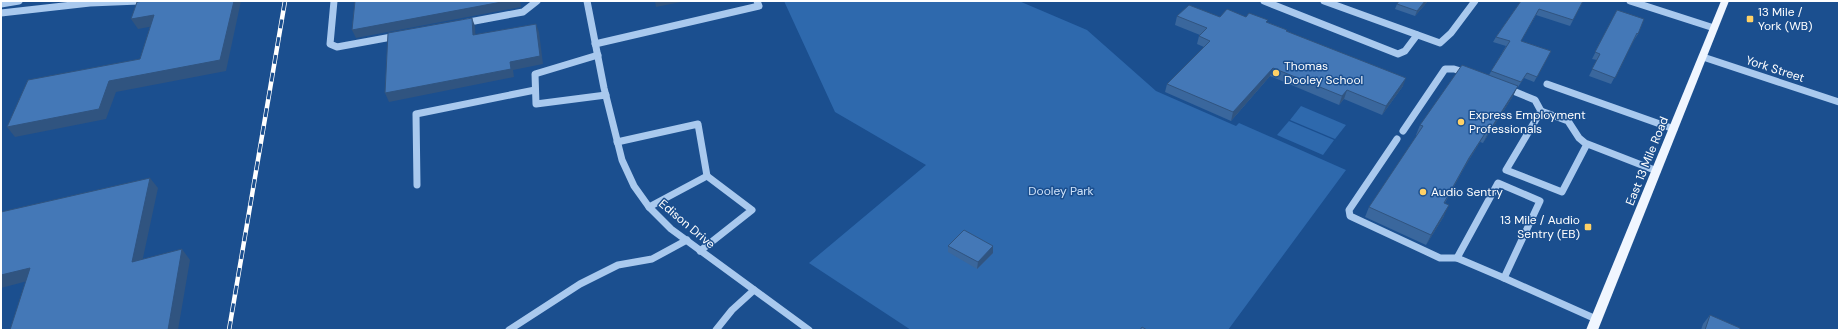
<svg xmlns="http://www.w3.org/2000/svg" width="1840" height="331" viewBox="0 0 1840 331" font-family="'DM Sans',sans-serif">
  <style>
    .green { fill: #2e69ad }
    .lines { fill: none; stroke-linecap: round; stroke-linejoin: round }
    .minor { stroke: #a9c9ee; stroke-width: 7 }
    .major { fill: #f0f6ff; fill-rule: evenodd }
    .rail-casing { stroke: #fff; stroke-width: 4.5 }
    .rail { stroke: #1b4f8f; stroke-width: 3; stroke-dasharray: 9; stroke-linecap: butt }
    .wall { fill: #3a679d }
    .shaded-wall { fill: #305480 }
    .building { fill: #4478b7; stroke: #305480 }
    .poi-dot { fill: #ffd166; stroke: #1b4f8f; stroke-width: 1.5 }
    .labels { text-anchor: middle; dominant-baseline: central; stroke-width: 3; stroke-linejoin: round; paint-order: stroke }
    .poi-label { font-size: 12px; fill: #fff; stroke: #1b4f8f; text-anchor: start }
    .street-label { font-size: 12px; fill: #fff; stroke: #1b4f8f }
    .park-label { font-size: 12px; fill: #cfe3fa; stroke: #1b4f8f }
  </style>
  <rect width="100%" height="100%" fill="#1b4f8f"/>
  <g class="green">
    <path d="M 784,1 L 1019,1 L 1087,30 L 1156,91 L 1236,126 L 1239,123 L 1346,170 L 1228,330 L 911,330 L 809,263 L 926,165 L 835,112 Z"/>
    <path d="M 1301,106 L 1346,125 L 1335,139 L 1290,120 Z"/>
    <path d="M 1289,121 L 1334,140 L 1323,155 L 1277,135 Z"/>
  </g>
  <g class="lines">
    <g class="minor">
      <path d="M 334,1 L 330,44 L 337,47 L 397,36"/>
      <path d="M 587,1 L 604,88 L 622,160 L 634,186 L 649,207 L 671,229 L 809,330"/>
      <path d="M 1264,1 L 1398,54 L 1405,51 L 1417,35"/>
      <path d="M 1324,1 L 1440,43 L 1451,33 L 1475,1"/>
      <path d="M 1630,1 L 1714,28"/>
      <path d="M 1,4 L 19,1"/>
      <path d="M 1,13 L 90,3 L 139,1"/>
      <path d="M 464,23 L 523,12 L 537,1"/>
      <path d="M 595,44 L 759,6 L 757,1"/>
      <path d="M 598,55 L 535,74 L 536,104 L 606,95"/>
      <path d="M 1703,57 L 1839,102"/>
      <path d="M 1547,84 L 1674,129"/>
      <path d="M 1506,88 L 1535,100 L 1541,111"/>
      <path d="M 1403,131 L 1445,69 L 1454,69 L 1467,73"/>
      <path d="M 1397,139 L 1349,210 L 1350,216 L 1440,258 L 1457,258"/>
      <path d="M 617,142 L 698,124 L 707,176 L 649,207"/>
      <path d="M 1587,144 L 1562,192 L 1506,170 L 1541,111 L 1568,121 L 1579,138 L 1585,143 L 1657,171"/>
      <path d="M 1498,183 L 1540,201 L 1504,278 L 1457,258 Z"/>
      <path d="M 417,185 L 416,114 L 535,90"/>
      <path d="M 700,251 L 752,210 L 707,176"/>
      <path d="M 1504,278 L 1596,319"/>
      <path d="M 509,330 L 580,284 L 618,265 L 652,259 L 687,240"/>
      <path d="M 716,330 L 732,310 L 754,290"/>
    </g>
    <path class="major" d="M 1721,1 L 1729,1 L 1598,330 L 1586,330 Z"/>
    <defs>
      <path id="rail" d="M 229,330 L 285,1"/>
    </defs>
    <use href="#rail" class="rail-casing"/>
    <use href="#rail" class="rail"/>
  </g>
  <g class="wall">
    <path d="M 1428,1 L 1415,16 L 1395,9 L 1397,4 Z"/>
    <path d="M 1521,1 L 1583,1 L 1570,26 L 1536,15 L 1521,41 L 1551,51 L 1534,82 L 1524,78 L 1518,87 L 1517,87 L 1513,96 L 1483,143 L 1480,142 L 1464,168 L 1445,203 L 1444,216 L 1426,245 L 1365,217 L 1369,207 L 1417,136 L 1416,135 L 1420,125 L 1489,75 L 1506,46 L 1493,42 L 1496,37 Z"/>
    <path d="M 1177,16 L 1246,17 L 1267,22 L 1287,30 L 1287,31 L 1403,86 L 1382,115 L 1344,99 L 1339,105 L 1270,76 L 1231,121 L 1165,92 L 1167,84 L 1204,47 L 1197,44 L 1199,36 L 1200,35 L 1175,25 Z"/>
    <path d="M 1614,16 L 1638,34 L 1634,40 L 1611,84 L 1589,76 L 1597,60 L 1592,59 Z"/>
    <path d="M 948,246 L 993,253 L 977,269 L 948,252 Z"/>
    <path d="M 1710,315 L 1740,330 L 1701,330 L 1703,324 Z"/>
  </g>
  <g class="shaded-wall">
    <path d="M 234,1 L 241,1 L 226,71 L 116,92 L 106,119 L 15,137 L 7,127 L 109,81 Z"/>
    <path d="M 507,1 L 520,1 L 521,7 L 356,38 L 352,30 Z"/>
    <path d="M 655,1 L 686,1 L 656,7 Z"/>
    <path d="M 1425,1 L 1428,1 L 1415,16 L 1417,11 Z"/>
    <path d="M 154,15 L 160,25 L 138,29 L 131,19 Z"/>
    <path d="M 472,18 L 475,26 L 476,44 L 473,35 Z"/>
    <path d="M 536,24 L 539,32 L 543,64 L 513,70 L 514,77 L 389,102 L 385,93 L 510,62 Z"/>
    <path d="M 1273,68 L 1270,76 L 1231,121 L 1233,112 Z"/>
    <path d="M 1406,78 L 1403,86 L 1382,115 L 1386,106 Z"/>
    <path d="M 1518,86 L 1513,96 L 1483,143 L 1488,133 Z"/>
    <path d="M 1347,90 L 1344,99 L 1339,105 L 1342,96 Z"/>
    <path d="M 1486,132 L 1480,142 L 1464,168 L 1439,213 L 1469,158 Z"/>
    <path d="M 150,178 L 158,188 L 140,272 L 132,262 Z"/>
    <path d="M 1449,205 L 1444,216 L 1426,245 L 1431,235 Z"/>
    <path d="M 993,246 L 993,253 L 977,269 L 978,262 Z"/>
    <path d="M 182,249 L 190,260 L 178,330 L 168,330 Z"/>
    <path d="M 30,268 L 39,278 L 1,288 L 1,275 Z"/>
  </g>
  <g class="building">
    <path d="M 143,1 L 234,1 L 220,60 L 109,81 L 99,109 L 7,127 L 28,80 L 140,59 L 154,15 L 131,19 L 137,2 Z"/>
    <path d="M 355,1 L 507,1 L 352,30 Z"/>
    <path d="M 1399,1 L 1425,1 L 1417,11 L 1397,4 Z"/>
    <path d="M 1521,1 L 1583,1 L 1573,20 L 1539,9 L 1521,41 L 1551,51 L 1537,77 L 1527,73 L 1521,82 L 1491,71 L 1510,41 L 1496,37 Z"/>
    <path d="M 1189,5 L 1220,17 L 1227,9 L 1246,17 L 1249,13 L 1268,20 L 1266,22 L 1287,30 L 1286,31 L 1406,78 L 1386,106 L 1347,90 L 1342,96 L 1273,68 L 1233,112 L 1167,84 L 1210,41 L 1199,36 L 1207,28 L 1177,16 Z"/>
    <path d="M 1617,10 L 1644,19 L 1638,34 L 1637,33 L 1615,78 L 1592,69 L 1600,54 L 1595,52 Z"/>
    <path d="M 472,18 L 473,35 L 536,24 L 540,56 L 510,62 L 511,69 L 385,93 L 388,33 Z"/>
    <path d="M 1462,65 L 1518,86 L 1488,133 L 1486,132 L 1469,158 L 1444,203 L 1449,205 L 1431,235 L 1369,207 L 1423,126 L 1420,125 Z"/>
    <path d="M 150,178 L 132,262 L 182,249 L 168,330 L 10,330 L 30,268 L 1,275 L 1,212 Z"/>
    <path d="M 964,230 L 993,246 L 978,262 L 948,246 Z"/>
    <path d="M 1710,315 L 1740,328 L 1740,330 L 1705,330 Z"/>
    <path d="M 1142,327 L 1147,330 L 1140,330 Z"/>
  </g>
  <g class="poi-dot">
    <rect x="1746" y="15" width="8" height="8" rx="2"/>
    <circle cx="1276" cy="73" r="4"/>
    <circle cx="1461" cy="122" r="4"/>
    <circle cx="1423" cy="192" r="4"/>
    <rect x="1584" y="223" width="8" height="8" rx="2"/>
  </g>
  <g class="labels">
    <g class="poi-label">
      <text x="1758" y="12">13 Mile /<tspan x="1758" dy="14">York (WB)</tspan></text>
      <text x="1284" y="66">Thomas<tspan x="1284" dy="14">Dooley School</tspan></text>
      <text x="1469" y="115">Express Employment<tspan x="1469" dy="14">Professionals</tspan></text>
      <text x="1431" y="192">Audio Sentry</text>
      <text x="1580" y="220" text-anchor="end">13 Mile / Audio<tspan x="1580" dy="14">Sentry (EB)</tspan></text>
    </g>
    <g class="street-label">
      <text transform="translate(1775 69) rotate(18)">York Street</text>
      <text transform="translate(1647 161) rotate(-68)">East 13 Mile Road</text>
      <text transform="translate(687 224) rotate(40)">Edison Drive</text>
    </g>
    <g class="park-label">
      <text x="1061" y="191">Dooley Park</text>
    </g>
  </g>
  <rect width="1840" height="331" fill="none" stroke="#ffffff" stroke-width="4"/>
</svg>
